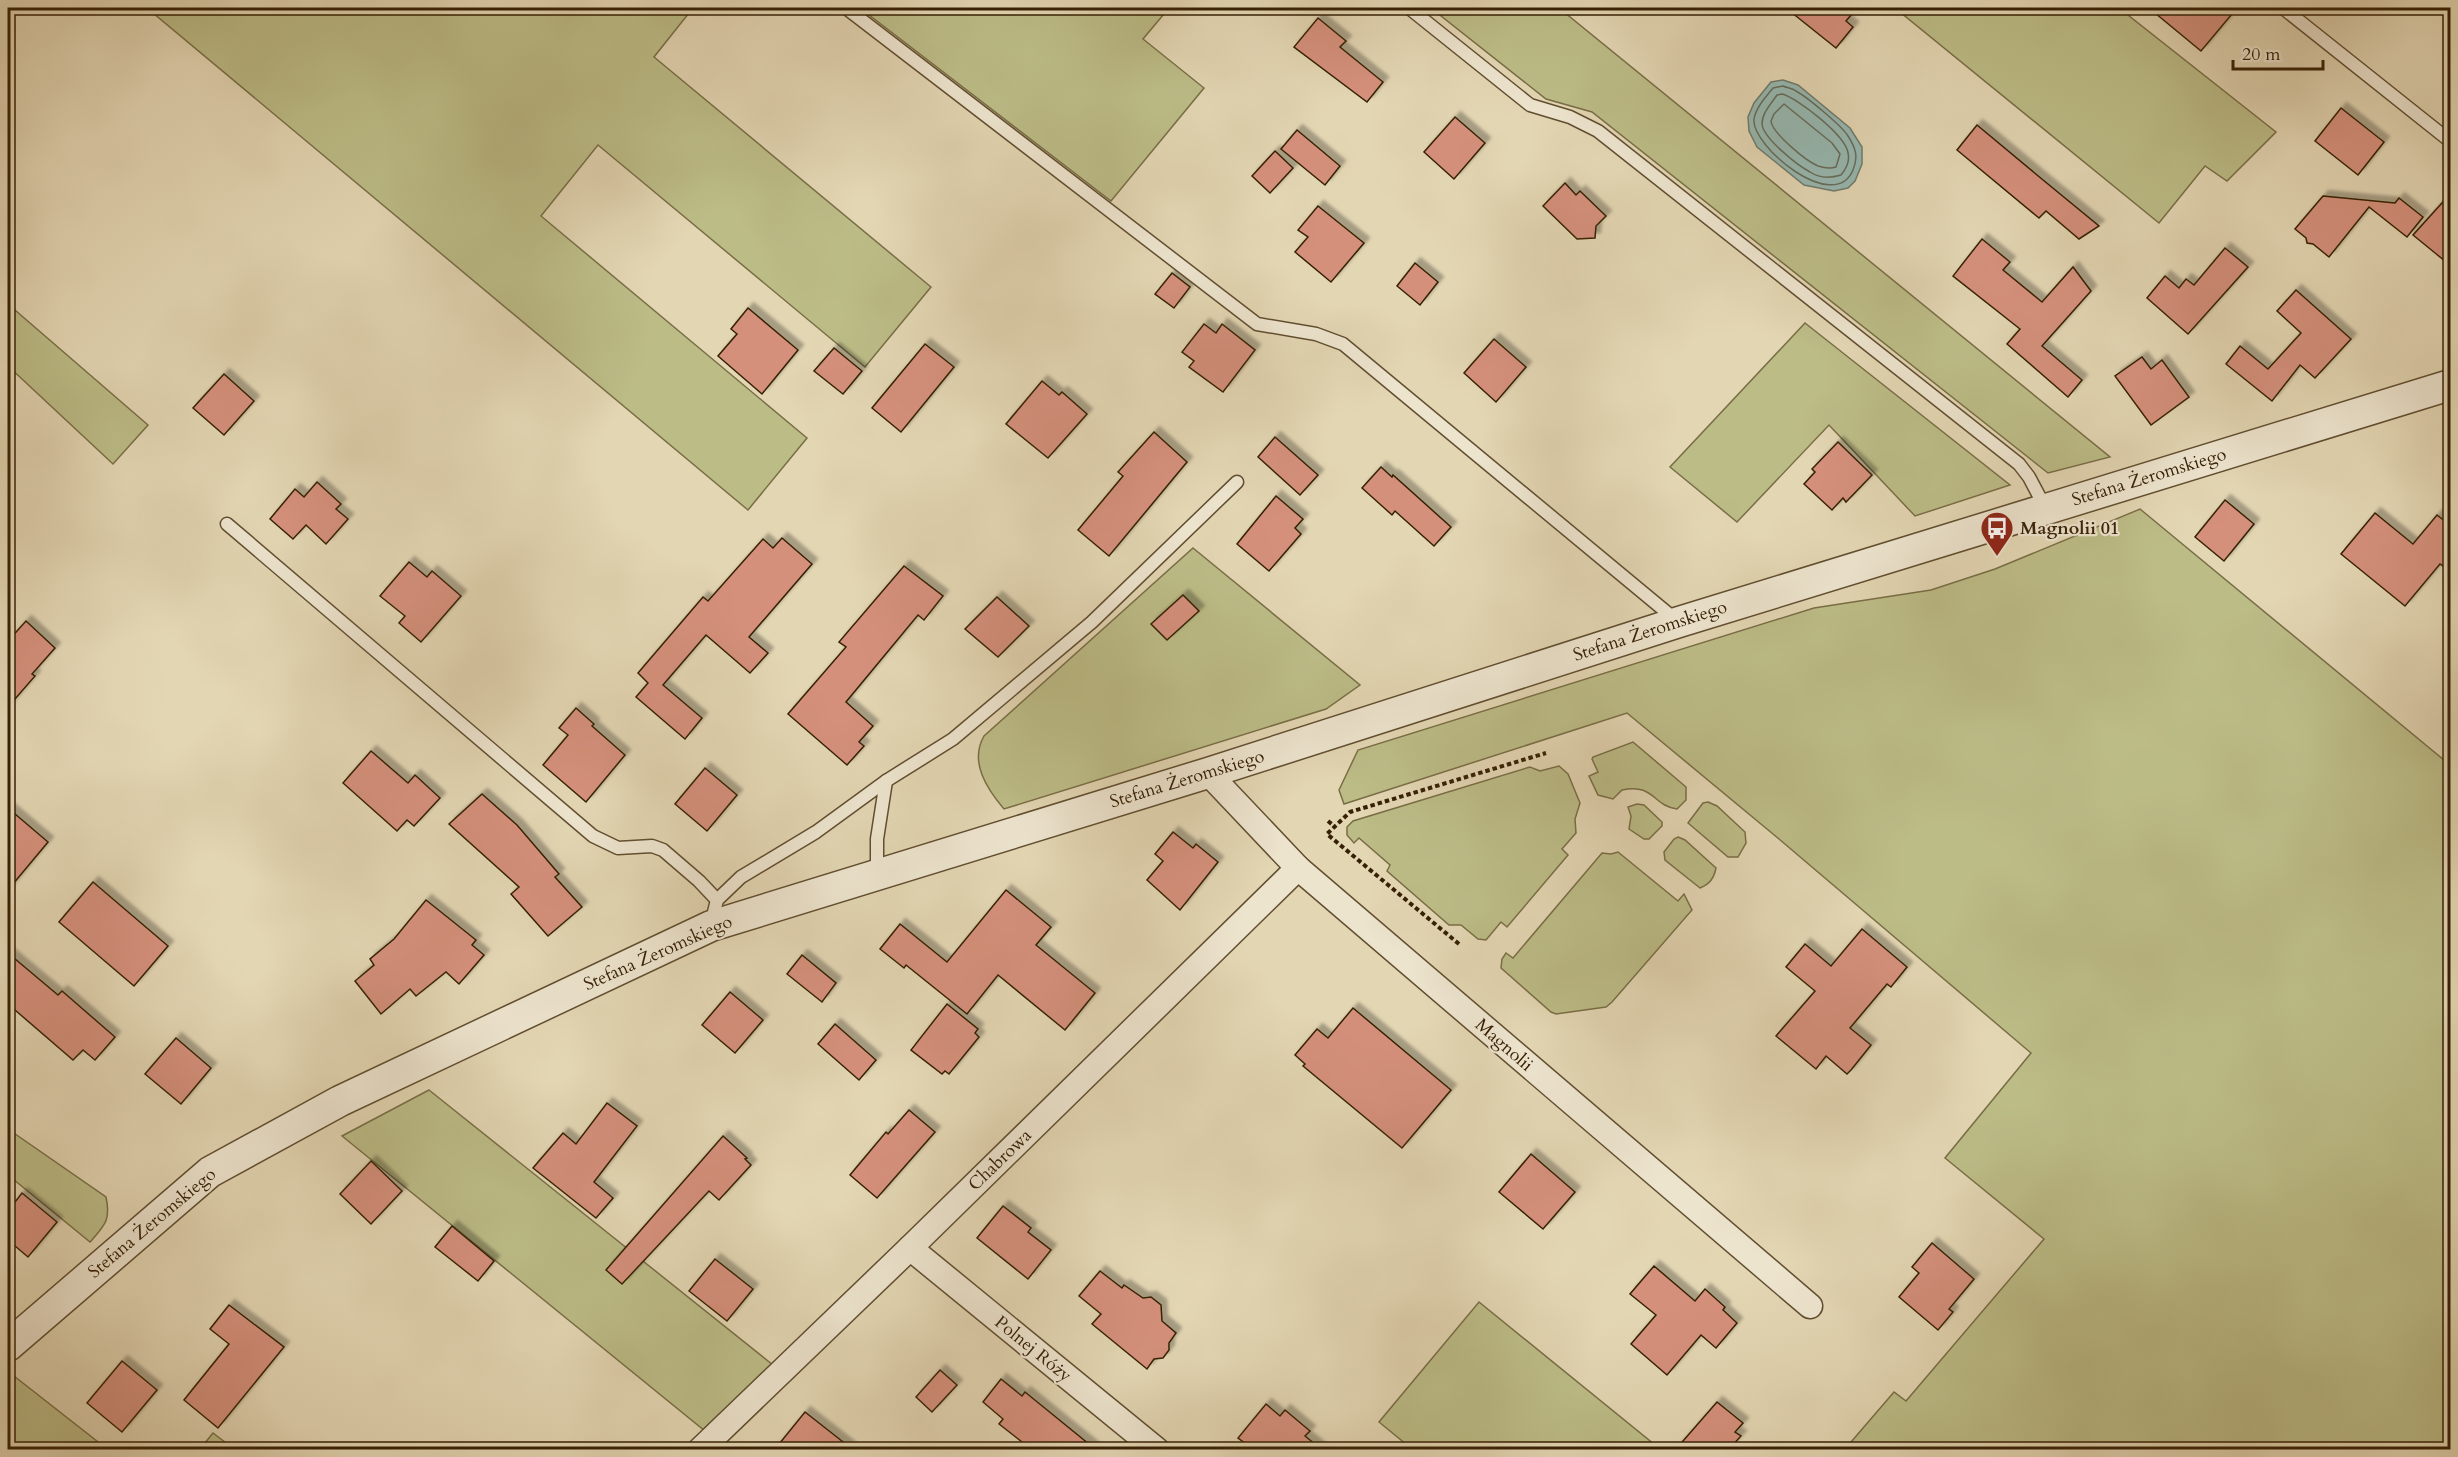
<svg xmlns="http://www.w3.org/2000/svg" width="2458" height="1457" viewBox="0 0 2458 1457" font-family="Cardo,serif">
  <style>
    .green { fill: #bcbc87; stroke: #796e46; stroke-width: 1.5 }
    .water { fill: #96b8b1; stroke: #707b6c; stroke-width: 1.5 }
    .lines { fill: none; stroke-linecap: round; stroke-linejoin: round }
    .shore { stroke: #666c5b; stroke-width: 1.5 }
    .building { fill: #d5907c; stroke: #362005; stroke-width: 1.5; filter: url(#shadow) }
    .service-casing { stroke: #614e30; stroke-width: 15 }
    .minor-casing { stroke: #614e30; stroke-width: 27 }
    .tertiary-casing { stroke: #614e30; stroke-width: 33 }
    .path { stroke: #362005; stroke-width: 4; stroke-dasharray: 4.5 3; stroke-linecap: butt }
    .service { stroke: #ede4ce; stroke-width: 12 }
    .minor { stroke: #ede4ce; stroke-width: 24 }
    .tertiary { stroke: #ede4ce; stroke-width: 30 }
    .labels { text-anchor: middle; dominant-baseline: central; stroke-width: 4.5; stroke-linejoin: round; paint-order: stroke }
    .street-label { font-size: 18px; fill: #362005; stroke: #ede4ce }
    .poi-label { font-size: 18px; font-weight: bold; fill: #362005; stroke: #ede4ce; text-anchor: start }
  </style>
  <defs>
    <filter id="shadow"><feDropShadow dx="5.5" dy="-5.5" stdDeviation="1.5" flood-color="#0004"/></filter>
  </defs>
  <rect width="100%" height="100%" fill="#e3d6b3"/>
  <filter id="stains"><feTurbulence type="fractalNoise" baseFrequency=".00333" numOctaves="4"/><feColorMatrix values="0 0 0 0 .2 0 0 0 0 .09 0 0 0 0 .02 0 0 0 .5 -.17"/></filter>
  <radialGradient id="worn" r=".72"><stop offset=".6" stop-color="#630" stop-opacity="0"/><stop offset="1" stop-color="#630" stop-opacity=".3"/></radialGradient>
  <g class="green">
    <path d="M 147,8 L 693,8 L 654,57 L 931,287 L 865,367 L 598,145 L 541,216 L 807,438 L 748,510 Z"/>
    <path d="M 860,8 L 1169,8 L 1143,39 L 1204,88 L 1111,201 Z"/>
    <path d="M 1431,8 L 1559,8 L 2110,457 L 2048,473 L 1592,112 L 1546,99 Z"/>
    <path d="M 1895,8 L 2119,8 L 2276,132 L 2227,181 L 2205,166 L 2159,223 Z"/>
    <path d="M 8,304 L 148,425 L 113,464 L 8,366 Z"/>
    <path d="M 1805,323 L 2010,485 L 1915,516 L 1829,425 L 1737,522 L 1670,467 Z"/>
    <path d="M 2140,509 L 2450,765 L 2450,1449 L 1845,1449 L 1894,1392 L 1906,1401 L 2044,1239 L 1945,1158 L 2031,1053 L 1779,839 L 1627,713 L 1344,804 L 1339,790 L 1358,750 L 1814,608 L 1931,590 L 1995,569 Z"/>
    <path d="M 1193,548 L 1360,685 L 1326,709 L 1004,809 C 987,789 969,762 984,736 Z"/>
    <path d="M 1633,742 L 1686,787 L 1686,800 L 1677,809 C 1653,806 1654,783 1622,790 L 1613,799 L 1598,795 L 1589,776 L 1598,772 L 1592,759 L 1593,757 Z"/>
    <path d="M 1559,766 L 1568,774 L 1580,803 L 1575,819 L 1576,833 L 1562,849 L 1568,855 L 1507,927 L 1501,922 L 1486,940 L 1478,939 L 1461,925 L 1449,925 L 1387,871 L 1390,865 L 1359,838 L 1354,843 L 1347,835 L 1347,827 L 1353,821 L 1530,767 L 1540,771 Z"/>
    <path d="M 1708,802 L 1717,806 L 1745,832 L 1746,843 L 1738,857 L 1728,857 L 1688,823 L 1703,803 Z"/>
    <path d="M 1637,804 L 1644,805 L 1662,822 L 1662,826 L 1649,839 L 1644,839 L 1629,829 L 1631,816 L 1628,807 Z"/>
    <path d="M 1678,837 L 1685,840 L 1716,868 C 1714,878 1710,884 1700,888 L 1665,860 L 1664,852 L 1674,839 Z"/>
    <path d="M 1618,852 L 1678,901 L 1684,894 L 1692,910 L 1612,1002 L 1606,1007 L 1556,1014 L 1551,1012 L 1501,968 L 1502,959 L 1506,953 L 1513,958 L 1602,853 L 1611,854 Z"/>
    <path d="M 429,1090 L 773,1365 L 705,1431 L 342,1136 Z"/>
    <path d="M 8,1129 L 106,1197 C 111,1220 105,1225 90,1242 L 8,1175 Z"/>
    <path d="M 1479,1302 L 1660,1449 L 1412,1449 L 1379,1422 Z"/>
    <path d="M 14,1376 L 107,1449 L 8,1449 L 8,1381 Z"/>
    <path d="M 213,1433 L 234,1449 L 200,1449 Z"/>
  </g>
  <path class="water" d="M 1783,80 L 1798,85 L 1850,128 L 1862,147 L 1862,164 L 1855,181 L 1848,188 L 1834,191 L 1804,185 L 1757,147 L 1749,131 L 1748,117 L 1754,103 L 1771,82 Z"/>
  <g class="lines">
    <g class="shore">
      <path d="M 1783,86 C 1787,88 1792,88 1796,91 C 1807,97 1842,126 1848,136 C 1855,147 1859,156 1853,170 C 1834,215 1751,146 1754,119 C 1756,107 1766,97 1773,88 Z"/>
      <path d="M 1782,94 C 1798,98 1846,136 1848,153 C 1850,161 1846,169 1841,175 C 1831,178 1819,178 1810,172 C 1797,165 1763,138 1762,124 C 1762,113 1771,104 1777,95 Z"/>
      <path d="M 1784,104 L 1832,143 L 1840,154 L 1836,167 C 1830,169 1824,168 1818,166 C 1806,161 1772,133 1771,121 L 1774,114 Z"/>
    </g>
  </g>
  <g class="building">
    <path d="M 1786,8 L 1857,8 L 1846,21 L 1853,27 L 1836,48 Z"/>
    <path d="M 2149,8 L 2237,8 L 2201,51 Z"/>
    <path d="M 1318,18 L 1346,41 L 1340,47 L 1383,82 L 1367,102 L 1294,47 Z"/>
    <path d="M 2341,108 L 2384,142 L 2358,175 L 2315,141 Z"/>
    <path d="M 1455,117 L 1485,143 L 1454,179 L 1424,152 Z"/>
    <path d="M 1977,125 L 2037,175 L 2099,226 L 2079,239 L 2046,211 L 2039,218 L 1957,150 Z"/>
    <path d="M 1297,130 L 1340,166 L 1325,185 L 1281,149 Z"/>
    <path d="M 1275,151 L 1293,168 L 1270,193 L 1252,176 Z"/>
    <path d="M 1565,183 L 1576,195 L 1580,191 L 1606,216 L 1596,226 L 1595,238 L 1577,239 L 1543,206 Z"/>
    <path d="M 2451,193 L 2451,266 L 2413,235 Z"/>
    <path d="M 2323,196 L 2395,203 L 2399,198 L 2423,217 L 2407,237 L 2369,207 L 2329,257 L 2313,244 L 2307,243 L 2306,238 L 2295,229 Z"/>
    <path d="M 1318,206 L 1364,243 L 1331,282 L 1295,252 L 1308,237 L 1298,230 Z"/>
    <path d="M 1982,239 L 2010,262 L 2003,270 L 2042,302 L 2073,267 L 2091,291 L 2042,346 L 2082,380 L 2068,397 L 2007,344 L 2020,329 L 1953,276 Z"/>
    <path d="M 2225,248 L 2248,267 L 2188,334 L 2147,298 L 2165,276 L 2179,288 L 2186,279 L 2194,285 Z"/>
    <path d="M 1415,263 L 1438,282 L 1420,305 L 1397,286 Z"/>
    <path d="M 1172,273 L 1190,287 L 1174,308 L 1155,294 Z"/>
    <path d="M 2296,290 L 2351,339 L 2315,378 L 2300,365 L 2272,401 L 2226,364 L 2240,346 L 2268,369 L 2301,333 L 2277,311 Z"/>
    <path d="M 748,308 L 798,350 L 762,394 L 718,356 L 737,334 L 731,329 Z"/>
    <path d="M 1204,324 L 1216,333 L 1222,324 L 1255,350 L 1223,392 L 1189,367 L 1194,361 L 1182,352 Z"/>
    <path d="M 1494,339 L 1526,367 L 1496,402 L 1464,373 Z"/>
    <path d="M 925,344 L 954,367 L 901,432 L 872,408 Z"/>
    <path d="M 834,348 L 862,371 L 843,394 L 814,371 Z"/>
    <path d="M 2142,357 L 2151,369 L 2162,360 L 2189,397 L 2151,425 L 2115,376 Z"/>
    <path d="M 224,374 L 254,401 L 224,435 L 193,408 Z"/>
    <path d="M 1042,381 L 1059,395 L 1062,392 L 1087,414 L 1048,458 L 1006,424 Z"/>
    <path d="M 1154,432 L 1187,462 L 1109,556 L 1078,530 L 1123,476 L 1118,472 Z"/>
    <path d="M 1275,437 L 1318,475 L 1300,495 L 1258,457 Z"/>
    <path d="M 1838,442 L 1872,475 L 1846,502 L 1843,498 L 1832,510 L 1804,484 L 1815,472 L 1812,469 Z"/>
    <path d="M 1381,467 L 1392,477 L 1393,475 L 1451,527 L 1434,546 L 1395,511 L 1392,515 L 1362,488 Z"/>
    <path d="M 317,482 L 341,504 L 336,509 L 348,519 L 326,544 L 306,525 L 293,539 L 270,519 L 295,489 L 304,497 Z"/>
    <path d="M 1276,496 L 1303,519 L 1295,528 L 1301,534 L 1269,571 L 1237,544 Z"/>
    <path d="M 2225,500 L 2254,524 L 2224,561 L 2195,537 Z"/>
    <path d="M 2375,513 L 2413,544 L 2437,515 L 2451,526 L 2451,572 L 2440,564 L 2405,606 L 2341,554 Z"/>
    <path d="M 782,538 L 812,564 L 749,637 L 768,653 L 750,673 L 706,635 L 663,685 L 702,718 L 685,739 L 636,697 L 648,683 L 638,673 L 703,597 L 708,601 L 763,539 L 773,548 Z"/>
    <path d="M 409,562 L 427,577 L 432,571 L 461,596 L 421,642 L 399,623 L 405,616 L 380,596 Z"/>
    <path d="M 904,566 L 943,596 L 924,620 L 918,615 L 846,702 L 873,726 L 859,742 L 864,746 L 847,765 L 788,714 L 846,647 L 839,642 Z"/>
    <path d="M 1183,595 L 1199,611 L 1167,640 L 1151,624 Z"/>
    <path d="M 997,597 L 1029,626 L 998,657 L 965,629 Z"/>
    <path d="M 26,621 L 55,648 L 32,674 L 35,676 L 8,707 L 8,641 Z"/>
    <path d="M 576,708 L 594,724 L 592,726 L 625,755 L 586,802 L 543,765 L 568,735 L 559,728 Z"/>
    <path d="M 371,751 L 408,783 L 415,775 L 440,798 L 414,826 L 407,820 L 397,831 L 343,783 Z"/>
    <path d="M 705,768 L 737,795 L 707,831 L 675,804 Z"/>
    <path d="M 482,794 L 517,825 L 559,874 L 555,877 L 582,907 L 548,936 L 511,894 L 519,887 L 449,824 Z"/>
    <path d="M 8,808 L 48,842 L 8,890 Z"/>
    <path d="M 1173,832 L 1193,848 L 1196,844 L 1218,862 L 1180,910 L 1147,880 L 1163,861 L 1155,854 Z"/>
    <path d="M 93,882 L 168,946 L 134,986 L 59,922 Z"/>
    <path d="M 1006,890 L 1051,927 L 1036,945 L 1095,993 L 1065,1030 L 998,975 L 967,1014 L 906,965 L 904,968 L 880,949 L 900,924 L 947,962 Z"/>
    <path d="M 426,900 L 476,940 L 472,945 L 484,955 L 459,984 L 446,972 L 416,996 L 410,989 L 381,1014 L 355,981 L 374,965 L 370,959 L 394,939 Z"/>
    <path d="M 1862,929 L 1907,967 L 1891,987 L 1887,984 L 1850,1028 L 1871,1045 L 1851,1070 L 1847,1074 L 1826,1056 L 1816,1069 L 1776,1036 L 1815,991 L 1786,967 L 1805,944 L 1831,966 Z"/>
    <path d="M 8,953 L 58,995 L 62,991 L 115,1037 L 95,1060 L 83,1050 L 73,1060 L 8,1004 Z"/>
    <path d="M 802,955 L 836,983 L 822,1002 L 787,974 Z"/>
    <path d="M 730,992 L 763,1020 L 735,1053 L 702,1025 Z"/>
    <path d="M 947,1004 L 978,1029 L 975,1033 L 979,1037 L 949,1074 L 945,1071 L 942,1074 L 911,1050 Z"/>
    <path d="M 1353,1008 L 1451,1090 L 1402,1148 L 1303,1066 L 1305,1064 L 1295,1055 L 1317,1029 L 1328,1038 Z"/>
    <path d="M 835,1024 L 876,1060 L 859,1080 L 818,1044 Z"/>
    <path d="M 176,1038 L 211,1068 L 181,1104 L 145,1074 Z"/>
    <path d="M 607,1103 L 637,1126 L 594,1182 L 613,1198 L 596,1218 L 533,1168 L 563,1133 L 576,1144 Z"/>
    <path d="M 909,1110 L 935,1132 L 877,1198 L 850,1175 L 886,1132 L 888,1134 Z"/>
    <path d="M 723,1136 L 747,1158 L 745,1159 L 751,1165 L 719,1200 L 709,1191 L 622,1284 L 606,1270 Z"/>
    <path d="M 1531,1154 L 1575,1192 L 1543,1229 L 1499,1192 Z"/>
    <path d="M 371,1161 L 402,1191 L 371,1224 L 340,1194 Z"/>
    <path d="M 22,1193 L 57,1222 L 28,1257 L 8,1240 L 8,1211 Z"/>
    <path d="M 1003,1206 L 1031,1228 L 1028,1232 L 1051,1250 L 1028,1279 L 977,1238 Z"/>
    <path d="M 452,1226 L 494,1261 L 478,1281 L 435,1247 Z"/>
    <path d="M 1932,1243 L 1974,1279 L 1949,1309 L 1953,1312 L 1938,1330 L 1899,1297 L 1919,1273 L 1912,1267 Z"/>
    <path d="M 715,1259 L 753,1289 L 727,1321 L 689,1291 Z"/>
    <path d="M 1654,1266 L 1695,1301 L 1705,1289 L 1725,1307 L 1723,1310 L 1737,1323 L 1716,1348 L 1701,1335 L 1667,1375 L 1631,1344 L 1656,1315 L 1630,1294 Z"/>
    <path d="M 1100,1271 L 1122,1288 L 1124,1285 L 1143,1298 L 1151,1297 L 1161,1305 L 1162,1321 L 1176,1333 L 1169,1343 L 1169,1350 L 1163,1358 L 1154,1359 L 1147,1369 L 1092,1324 L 1101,1314 L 1079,1296 Z"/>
    <path d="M 229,1305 L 284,1347 L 218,1428 L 184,1400 L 229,1344 L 210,1329 Z"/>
    <path d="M 122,1361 L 157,1390 L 122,1432 L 87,1403 Z"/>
    <path d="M 940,1370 L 957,1385 L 932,1412 L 916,1397 Z"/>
    <path d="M 1001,1379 L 1022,1396 L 1025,1392 L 1095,1449 L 1031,1449 L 999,1424 L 1003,1419 L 983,1402 Z"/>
    <path d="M 1717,1402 L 1743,1423 L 1735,1432 L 1741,1436 L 1729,1449 L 1676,1449 Z"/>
    <path d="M 1266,1404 L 1280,1416 L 1285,1410 L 1310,1431 L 1305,1436 L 1321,1449 L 1253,1449 L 1238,1438 Z"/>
    <path d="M 805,1412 L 852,1449 L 775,1449 Z"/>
  </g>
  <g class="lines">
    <defs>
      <g id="service">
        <path d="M 846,8 L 1257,324 L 1316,334 L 1343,344 L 1676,620"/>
        <path d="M 1409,8 L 1530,105 L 1570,117 L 1598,131 L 2019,464 L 2029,477 L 2046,509"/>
        <path d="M 2283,8 L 2450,141"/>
        <path d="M 227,524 L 593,836 L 618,848 L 652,846 L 663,850 L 699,881 L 717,900"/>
        <path d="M 877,874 L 877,839 L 886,781"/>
        <path d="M 711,924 L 717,900 L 741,877 L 816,832 L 886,781 L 953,739 L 1092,622 L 1237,482"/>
      </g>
      <g id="minor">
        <path d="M 1208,773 L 1298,868 L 1810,1306"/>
        <path d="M 910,1248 L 1157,1450"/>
        <path d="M 700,1450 L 910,1248 L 1298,868"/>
      </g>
      <path id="tertiary" d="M 8,1346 L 210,1172 L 340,1101 L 711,926 L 1208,773 L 1679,622 L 2450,385"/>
    </defs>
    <use href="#service" class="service-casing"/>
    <use href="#minor" class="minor-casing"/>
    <use href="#tertiary" class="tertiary-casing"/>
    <g class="path">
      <path d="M 1328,821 L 1334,826"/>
      <path d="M 1459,944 L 1327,834 L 1350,812 L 1546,753"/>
    </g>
    <use href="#service" class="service"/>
    <use href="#minor" class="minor"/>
    <use href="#tertiary" class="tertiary"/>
  </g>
  <defs>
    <symbol id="bus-pin" viewBox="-11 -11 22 30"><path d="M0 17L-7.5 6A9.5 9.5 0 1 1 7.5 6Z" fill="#8f2418" stroke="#ede4ce"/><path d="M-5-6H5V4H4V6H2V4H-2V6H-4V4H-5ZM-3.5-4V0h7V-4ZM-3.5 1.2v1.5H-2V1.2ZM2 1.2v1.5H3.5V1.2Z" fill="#fff"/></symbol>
  </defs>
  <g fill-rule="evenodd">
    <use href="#bus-pin" x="1978" y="509" width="38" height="52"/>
  </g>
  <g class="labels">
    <g class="street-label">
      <text transform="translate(2149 477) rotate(-17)">Stefana Żeromskiego</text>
      <text transform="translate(1650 631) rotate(-18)">Stefana Żeromskiego</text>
      <text transform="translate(1187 779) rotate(-17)">Stefana Żeromskiego</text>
      <text transform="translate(658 953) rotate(-24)">Stefana Żeromskiego</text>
      <text transform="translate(1504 1045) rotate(41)">Magnolii</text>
      <text transform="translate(1000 1160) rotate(-44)">Chabrowa</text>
      <text transform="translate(152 1223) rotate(-40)">Stefana Żeromskiego</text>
      <text transform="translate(1033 1349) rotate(39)">Polnej Róży</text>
    </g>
    <g class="poi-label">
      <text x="2020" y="528">Magnolii 01</text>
    </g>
  </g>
  <rect width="2458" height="1457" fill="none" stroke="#e3d6b3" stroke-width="30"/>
  <rect x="9" y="9" width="2440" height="1439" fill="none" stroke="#362005" stroke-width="3"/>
  <rect x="15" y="15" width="2428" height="1427" fill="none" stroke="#362005" stroke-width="1.5"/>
  <path d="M2233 60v9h90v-9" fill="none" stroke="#362005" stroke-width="3"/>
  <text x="2242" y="60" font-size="18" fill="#362005" stroke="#ede4ce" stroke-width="4.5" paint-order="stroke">20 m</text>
  <rect width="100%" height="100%" filter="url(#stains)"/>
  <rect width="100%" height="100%" fill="url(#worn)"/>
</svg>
